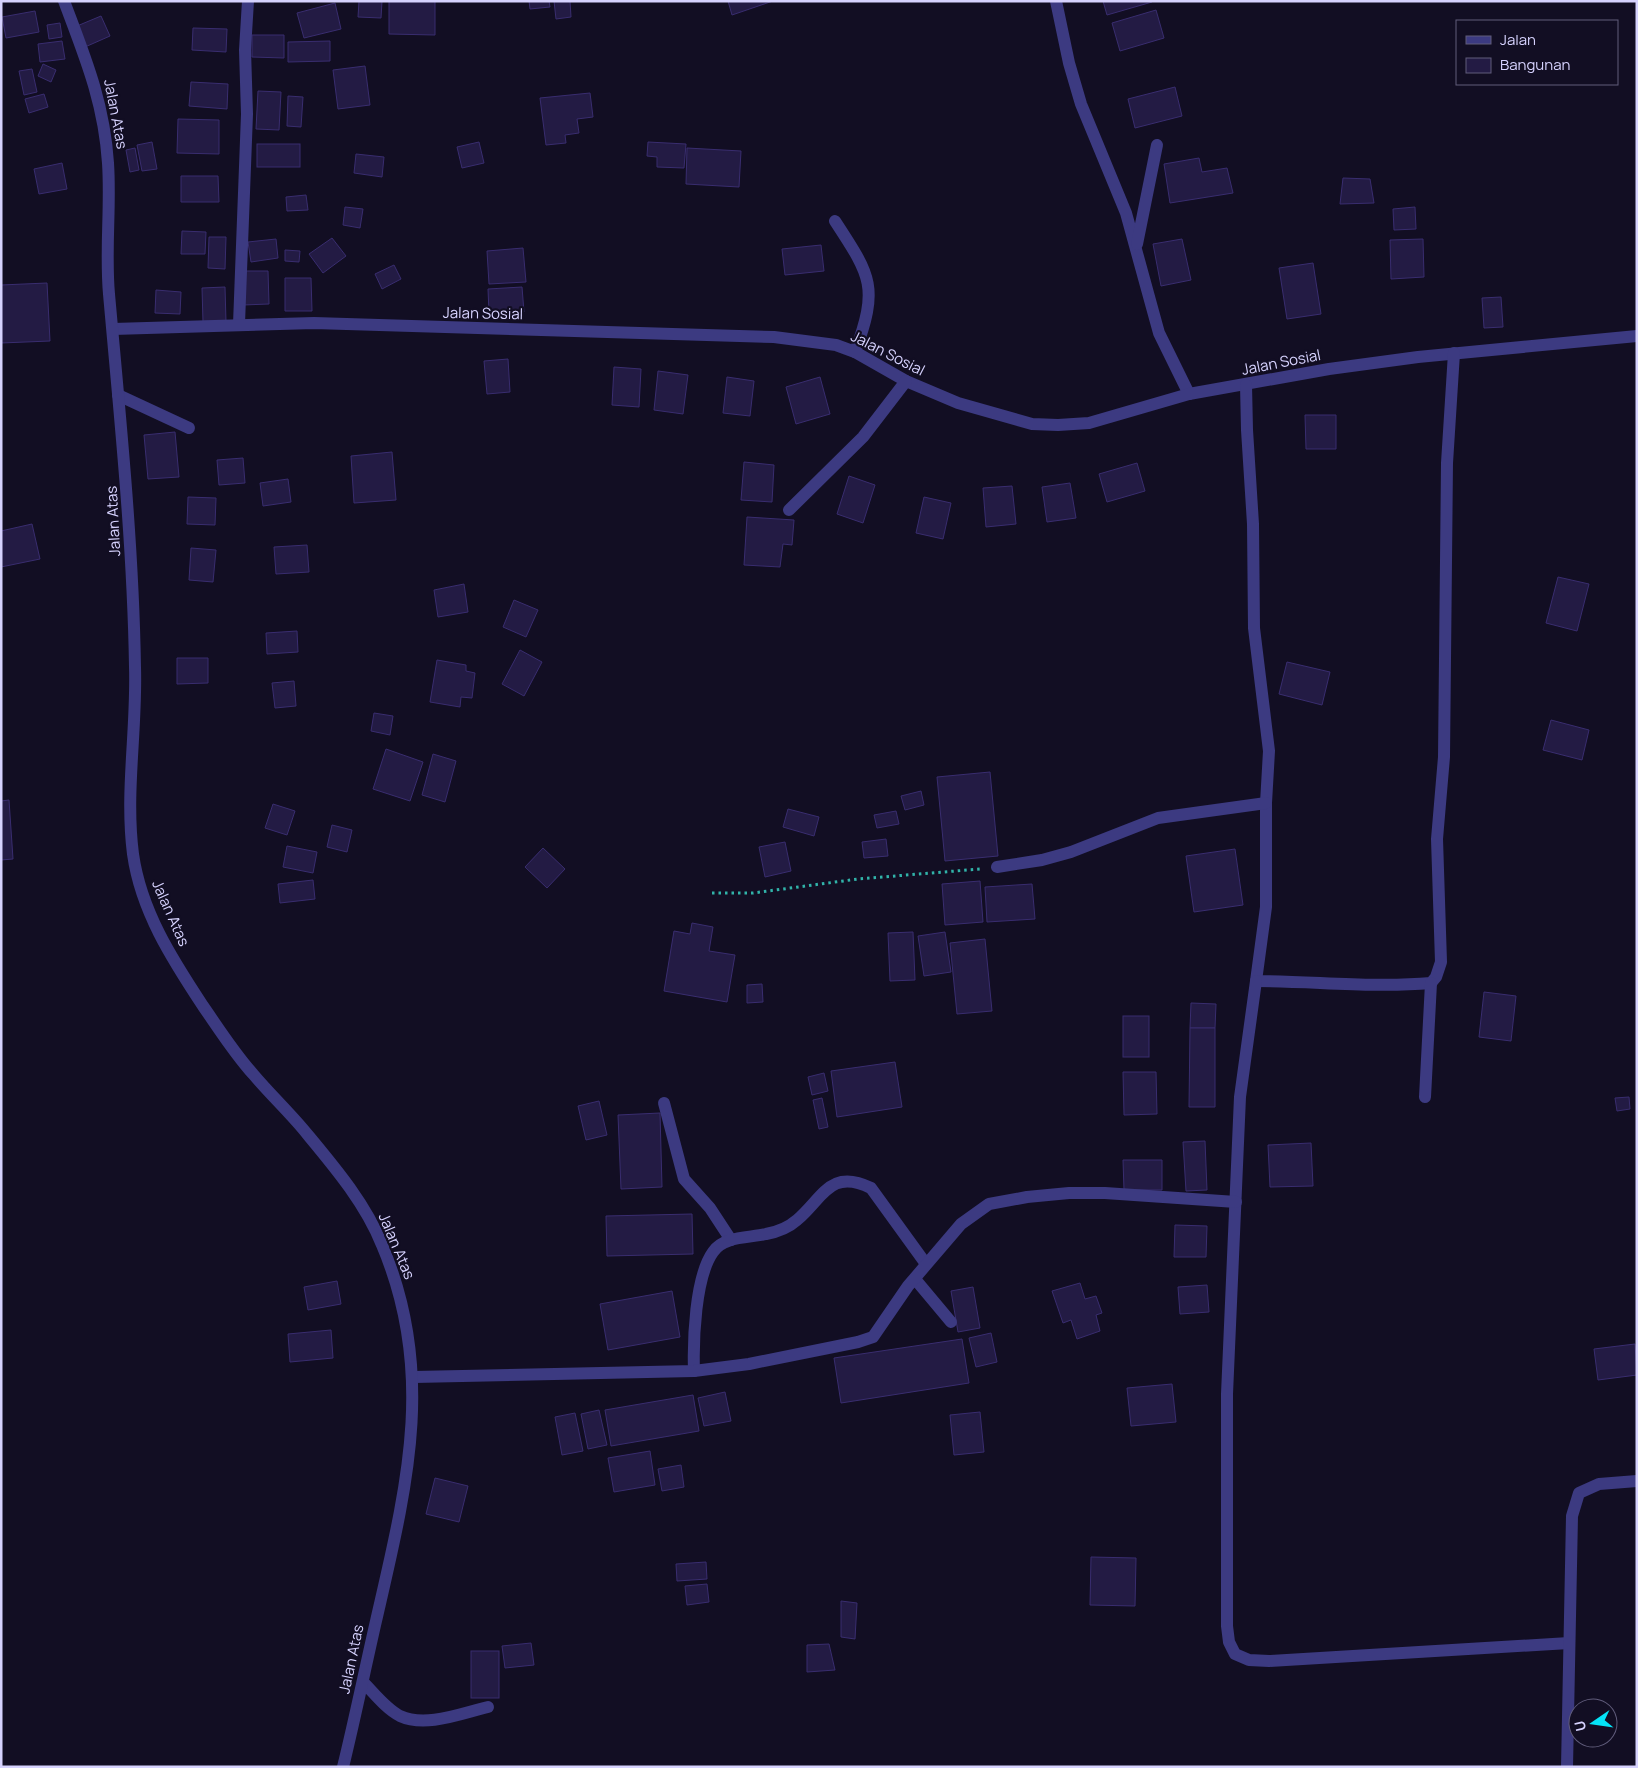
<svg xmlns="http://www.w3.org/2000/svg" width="1638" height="1768" viewBox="0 0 1638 1768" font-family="Manrope,sans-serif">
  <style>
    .building { fill: #231b44; stroke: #392d6f }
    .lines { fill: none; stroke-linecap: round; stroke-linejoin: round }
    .path { stroke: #31b3a9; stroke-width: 3; stroke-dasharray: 2.5 4; stroke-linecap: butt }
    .service { stroke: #3c3a81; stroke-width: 12 }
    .minor { stroke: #3c3a81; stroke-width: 12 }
    .tertiary { stroke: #3c3a81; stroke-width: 12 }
    .labels { text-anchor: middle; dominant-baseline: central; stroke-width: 4.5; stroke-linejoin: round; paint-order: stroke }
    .street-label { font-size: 15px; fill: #d6d2fe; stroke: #120e23 }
  </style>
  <rect width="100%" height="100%" fill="#120e23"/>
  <g class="building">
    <path d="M 359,1 L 382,1 L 381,18 L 358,17 Z"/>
    <path d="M 389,1 L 435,1 L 435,35 L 389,34 Z"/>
    <path d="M 529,1 L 549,1 L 550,7 L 530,9 Z"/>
    <path d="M 554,1 L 570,1 L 571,17 L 556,19 Z"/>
    <path d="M 728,1 L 773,1 L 732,15 Z"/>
    <path d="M 1103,1 L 1152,1 L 1152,2 L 1107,15 Z"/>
    <path d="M 335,3 L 341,29 L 304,38 L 297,13 Z"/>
    <path d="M 1156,10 L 1164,38 L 1120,51 L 1112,23 Z"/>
    <path d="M 35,11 L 39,32 L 6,38 L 2,17 Z"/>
    <path d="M 101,16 L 110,36 L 85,47 L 77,26 Z"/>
    <path d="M 60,23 L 62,37 L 49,39 L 47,25 Z"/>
    <path d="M 193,28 L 227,29 L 226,52 L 192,50 Z"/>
    <path d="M 252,35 L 284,35 L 284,58 L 252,57 Z"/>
    <path d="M 62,41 L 65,59 L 40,62 L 38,44 Z"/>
    <path d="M 330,41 L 330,61 L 288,62 L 288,42 Z"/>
    <path d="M 43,64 L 56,70 L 51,82 L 38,76 Z"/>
    <path d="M 365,66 L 370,105 L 338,109 L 333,70 Z"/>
    <path d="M 32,69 L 37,92 L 24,95 L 19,71 Z"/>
    <path d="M 191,82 L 228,84 L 227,109 L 189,106 Z"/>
    <path d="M 1175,87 L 1182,116 L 1135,128 L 1128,99 Z"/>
    <path d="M 258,91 L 281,92 L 279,130 L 256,129 Z"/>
    <path d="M 590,93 L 593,117 L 577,119 L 579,133 L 565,135 L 566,143 L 546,145 L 540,98 Z"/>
    <path d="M 44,94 L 48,107 L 29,113 L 25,99 Z"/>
    <path d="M 288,96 L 303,97 L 301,127 L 287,126 Z"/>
    <path d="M 178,119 L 219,120 L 219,154 L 177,153 Z"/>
    <path d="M 152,142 L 157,169 L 142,171 L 137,145 Z"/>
    <path d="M 479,142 L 484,163 L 462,168 L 457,147 Z"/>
    <path d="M 648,142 L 686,144 L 684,168 L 657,167 L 657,157 L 647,156 Z"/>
    <rect x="257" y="144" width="43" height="23"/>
    <path d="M 135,148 L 139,170 L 130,172 L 126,150 Z"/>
    <path d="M 687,148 L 741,151 L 739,187 L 686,184 Z"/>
    <path d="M 356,154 L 384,157 L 382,177 L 354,173 Z"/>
    <path d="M 1199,158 L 1202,172 L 1227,168 L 1233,193 L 1170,203 L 1164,164 Z"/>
    <path d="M 62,163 L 67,189 L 39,194 L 34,169 Z"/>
    <path d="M 181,176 L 218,176 L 219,202 L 181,202 Z"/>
    <path d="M 1343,178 L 1370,179 L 1374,203 L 1340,204 Z"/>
    <path d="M 306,195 L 308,210 L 287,211 L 286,197 Z"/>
    <path d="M 345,207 L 363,209 L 360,228 L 343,225 Z"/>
    <path d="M 1415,207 L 1416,229 L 1394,230 L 1393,209 Z"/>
    <path d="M 182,231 L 206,232 L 205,254 L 181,254 Z"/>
    <path d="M 209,237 L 226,237 L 225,269 L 208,268 Z"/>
    <path d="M 332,238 L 346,256 L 323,273 L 309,254 Z"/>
    <path d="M 276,239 L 278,258 L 251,262 L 248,242 Z"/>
    <path d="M 1182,239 L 1191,280 L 1161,286 L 1153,244 Z"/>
    <path d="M 1423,239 L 1424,277 L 1391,279 L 1390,240 Z"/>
    <path d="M 821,245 L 824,271 L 785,275 L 782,249 Z"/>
    <path d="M 523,248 L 526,282 L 489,284 L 487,251 Z"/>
    <path d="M 285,250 L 300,251 L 299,262 L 285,261 Z"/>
    <path d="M 1313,263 L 1321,314 L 1287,319 L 1279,268 Z"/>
    <path d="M 394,265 L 401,279 L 382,289 L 375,274 Z"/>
    <path d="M 243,271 L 268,271 L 269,304 L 243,305 Z"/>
    <path d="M 285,278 L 311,278 L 312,311 L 285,311 Z"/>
    <path d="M 47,283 L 50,341 L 1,343 L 1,285 Z"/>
    <path d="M 225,287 L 226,322 L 203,322 L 202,288 Z"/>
    <path d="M 522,287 L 524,312 L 489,313 L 488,289 Z"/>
    <path d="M 156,290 L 181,292 L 180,314 L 155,313 Z"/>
    <path d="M 1501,297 L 1503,327 L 1484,328 L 1482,298 Z"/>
    <path d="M 508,359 L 510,392 L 487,394 L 484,361 Z"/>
    <path d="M 614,367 L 641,369 L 639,407 L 612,405 Z"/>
    <path d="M 658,371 L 688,375 L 683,414 L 654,410 Z"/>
    <path d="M 727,377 L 754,381 L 750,416 L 723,413 Z"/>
    <path d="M 820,377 L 830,414 L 796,424 L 786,387 Z"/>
    <path d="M 1305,415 L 1336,415 L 1336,449 L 1306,449 Z"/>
    <path d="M 175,432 L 179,477 L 148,479 L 144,435 Z"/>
    <path d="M 392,452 L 396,500 L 354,503 L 351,456 Z"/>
    <path d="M 243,458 L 245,483 L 219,485 L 217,460 Z"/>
    <path d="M 744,462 L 774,465 L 772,502 L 741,500 Z"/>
    <path d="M 1137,463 L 1145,491 L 1107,502 L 1099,474 Z"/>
    <path d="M 849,476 L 875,485 L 863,523 L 837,514 Z"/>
    <path d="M 288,479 L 291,502 L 263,506 L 260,483 Z"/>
    <path d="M 1070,483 L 1076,518 L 1047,522 L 1042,487 Z"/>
    <path d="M 1012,486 L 1016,524 L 986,527 L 983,488 Z"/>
    <path d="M 188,497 L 216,498 L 215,525 L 187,524 Z"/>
    <path d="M 924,497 L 951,503 L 943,539 L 916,533 Z"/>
    <path d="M 747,517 L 794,520 L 792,545 L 783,544 L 780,567 L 744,565 Z"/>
    <path d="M 32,524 L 40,559 L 1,567 L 1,531 Z"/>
    <path d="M 307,545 L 309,572 L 276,574 L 274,547 Z"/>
    <path d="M 191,548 L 216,550 L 213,582 L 189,580 Z"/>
    <path d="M 1558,577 L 1589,584 L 1577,631 L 1546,623 Z"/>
    <path d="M 464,584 L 468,612 L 438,617 L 434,590 Z"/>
    <path d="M 514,600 L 538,610 L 526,637 L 503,627 Z"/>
    <path d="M 297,631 L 298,652 L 267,654 L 266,633 Z"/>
    <path d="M 520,650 L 542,662 L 524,696 L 502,684 Z"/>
    <path d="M 177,658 L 208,658 L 208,683 L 177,684 Z"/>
    <path d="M 437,660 L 466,665 L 466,671 L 475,673 L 472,698 L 461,697 L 460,707 L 430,702 Z"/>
    <path d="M 1287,662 L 1330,672 L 1322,705 L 1279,694 Z"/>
    <path d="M 294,681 L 296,706 L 275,708 L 272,683 Z"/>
    <path d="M 374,713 L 393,716 L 390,735 L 371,731 Z"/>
    <path d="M 1551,720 L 1589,730 L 1582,760 L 1543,750 Z"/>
    <path d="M 386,749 L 423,762 L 410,801 L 373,789 Z"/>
    <path d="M 433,754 L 456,761 L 445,802 L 422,795 Z"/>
    <path d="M 990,772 L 998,856 L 945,861 L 937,777 Z"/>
    <path d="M 921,791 L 924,805 L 905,810 L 901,796 Z"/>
    <path d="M 9,800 L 13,859 L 1,860 L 1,801 Z"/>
    <path d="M 273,804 L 295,811 L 287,835 L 265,828 Z"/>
    <path d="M 788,809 L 819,817 L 814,836 L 783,827 Z"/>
    <path d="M 896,811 L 899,824 L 877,828 L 874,815 Z"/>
    <path d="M 332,825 L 352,830 L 347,852 L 327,847 Z"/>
    <path d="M 886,839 L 888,856 L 864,858 L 862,842 Z"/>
    <path d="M 785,842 L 791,871 L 765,877 L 759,847 Z"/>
    <path d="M 287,846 L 317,852 L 313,873 L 283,867 Z"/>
    <path d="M 543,848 L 565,869 L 547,888 L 525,867 Z"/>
    <path d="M 1235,849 L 1243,905 L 1194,912 L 1186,856 Z"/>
    <path d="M 313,880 L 315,899 L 280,903 L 278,884 Z"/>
    <path d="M 980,881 L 983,922 L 945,925 L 942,884 Z"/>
    <path d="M 1032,884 L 1035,919 L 987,922 L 985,887 Z"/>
    <path d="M 692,923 L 713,927 L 709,951 L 735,955 L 727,1002 L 664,991 L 674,931 L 690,934 Z"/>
    <path d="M 913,932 L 915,980 L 890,981 L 888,933 Z"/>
    <path d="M 945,932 L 951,972 L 924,976 L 918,936 Z"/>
    <path d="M 985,939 L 992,1011 L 957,1014 L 950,943 Z"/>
    <path d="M 762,984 L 763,1002 L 747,1003 L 747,985 Z"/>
    <path d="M 1484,992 L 1516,996 L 1511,1041 L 1479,1037 Z"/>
    <path d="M 1191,1003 L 1216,1004 L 1215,1028 L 1190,1028 Z"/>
    <rect x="1123" y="1016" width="26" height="41"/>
    <path d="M 1190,1028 L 1215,1028 L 1215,1107 L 1189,1107 Z"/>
    <path d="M 895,1062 L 902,1107 L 837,1117 L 831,1071 Z"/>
    <path d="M 1123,1072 L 1156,1072 L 1157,1114 L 1124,1115 Z"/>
    <path d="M 824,1073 L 828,1091 L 812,1095 L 808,1077 Z"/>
    <path d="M 1629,1097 L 1630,1109 L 1617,1111 L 1615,1098 Z"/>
    <path d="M 822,1098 L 828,1127 L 819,1129 L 813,1100 Z"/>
    <path d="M 599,1101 L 607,1135 L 586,1140 L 578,1106 Z"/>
    <path d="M 660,1113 L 662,1187 L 621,1189 L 618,1115 Z"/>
    <path d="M 1205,1141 L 1207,1190 L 1186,1191 L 1183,1142 Z"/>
    <path d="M 1311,1143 L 1313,1186 L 1270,1187 L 1268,1145 Z"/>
    <path d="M 1123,1160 L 1162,1160 L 1162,1190 L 1124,1190 Z"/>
    <path d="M 692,1214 L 693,1254 L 607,1256 L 606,1216 Z"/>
    <path d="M 1175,1225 L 1207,1226 L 1206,1257 L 1174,1257 Z"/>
    <path d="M 337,1281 L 341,1304 L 308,1310 L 304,1287 Z"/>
    <path d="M 1080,1283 L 1085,1299 L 1096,1296 L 1102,1313 L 1096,1315 L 1100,1331 L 1077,1339 L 1071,1320 L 1063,1323 L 1052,1291 Z"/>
    <path d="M 1207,1285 L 1209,1312 L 1180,1314 L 1178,1287 Z"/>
    <path d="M 973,1287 L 980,1328 L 958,1332 L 951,1291 Z"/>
    <path d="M 672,1291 L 680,1337 L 608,1350 L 600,1304 Z"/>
    <path d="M 331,1330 L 333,1358 L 290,1362 L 288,1334 Z"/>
    <path d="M 991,1333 L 997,1362 L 976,1367 L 969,1338 Z"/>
    <path d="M 962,1339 L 969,1383 L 841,1403 L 834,1358 Z"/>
    <path d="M 1635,1344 L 1637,1375 L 1598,1380 L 1594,1349 Z"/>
    <path d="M 1172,1384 L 1176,1422 L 1131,1426 L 1127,1388 Z"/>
    <path d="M 725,1392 L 731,1421 L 704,1426 L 698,1398 Z"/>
    <path d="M 693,1395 L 699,1431 L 611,1446 L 605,1410 Z"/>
    <path d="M 599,1410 L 607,1445 L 588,1449 L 581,1414 Z"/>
    <path d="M 980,1412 L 984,1452 L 954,1455 L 950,1415 Z"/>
    <path d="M 575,1413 L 583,1451 L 562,1455 L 555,1417 Z"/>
    <path d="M 650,1451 L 655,1485 L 614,1492 L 608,1458 Z"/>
    <path d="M 681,1465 L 684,1487 L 662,1491 L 658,1469 Z"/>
    <path d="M 435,1478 L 468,1486 L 459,1522 L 426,1514 Z"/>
    <path d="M 1091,1557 L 1136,1558 L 1135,1606 L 1090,1605 Z"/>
    <path d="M 706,1562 L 707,1579 L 677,1581 L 676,1564 Z"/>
    <path d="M 707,1584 L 709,1602 L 687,1605 L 685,1586 Z"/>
    <path d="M 841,1601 L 857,1603 L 855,1639 L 841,1637 Z"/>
    <path d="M 531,1643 L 534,1665 L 505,1668 L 502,1646 Z"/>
    <path d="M 829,1644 L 835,1670 L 807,1672 L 807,1645 Z"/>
    <rect x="471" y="1651" width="28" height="47"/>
  </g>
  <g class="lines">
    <path class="path" d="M 712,893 L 753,893 L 858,879 L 980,869"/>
    <path class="service" d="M 915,1279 L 951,1322"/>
    <g class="minor">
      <path d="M 1056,1 L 1069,63 L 1081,104 L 1126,213 L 1159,333 L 1189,394"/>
      <path d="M 835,221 C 871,276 879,287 855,352"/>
      <path d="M 1137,244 L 1157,145"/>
      <path d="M 239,324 L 247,114 L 245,50 L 248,1"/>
      <path d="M 113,329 L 314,323 L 774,337 L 836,345 L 855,352 L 906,381 L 958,403 L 1032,424 L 1058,425 L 1089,423 L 1189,394 L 1329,369 L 1418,357 L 1637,336"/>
      <path d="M 1246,385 L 1247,430 L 1253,524 L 1254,628 L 1269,751 L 1266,803 L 1266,907 L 1256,981 C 1314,981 1373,988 1431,983 L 1436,977 L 1441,962 L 1437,839 L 1444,757 L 1447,463 L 1454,353"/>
      <path d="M 118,395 L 189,428"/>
      <path d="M 789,510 L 863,437 L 906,381"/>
      <path d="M 997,867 L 1042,860 L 1071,852 L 1158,818 L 1266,803"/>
      <path d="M 1256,981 L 1240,1097 L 1227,1394 L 1227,1626 L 1229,1642 L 1235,1654 L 1249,1660 L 1269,1661 L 1569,1643"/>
      <path d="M 1425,1097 L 1431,983"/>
      <path d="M 664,1103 L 684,1179 L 710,1208 L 731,1240"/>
      <path d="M 694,1371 C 693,1341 695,1277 713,1252 C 723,1236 749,1238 766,1234 C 777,1232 788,1228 797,1220 C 823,1198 830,1168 871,1188 L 926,1264"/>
      <path d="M 414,1377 L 694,1371 L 749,1364 L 858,1342 L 873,1337 L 908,1286 L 961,1224 L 989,1204 L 1027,1197 L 1069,1193 L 1105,1193 L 1236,1202"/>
      <path d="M 363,1682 C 374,1693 386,1709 400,1716 C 426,1728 462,1713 488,1707"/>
      <path d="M 1567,1767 L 1572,1516 L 1579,1493 L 1599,1484 L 1637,1481"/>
    </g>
    <path class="tertiary" d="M 64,1 C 85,57 104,102 108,163 C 111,207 105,250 109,294 C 120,418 133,542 135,667 C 137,730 125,792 133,854 C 141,911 172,959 203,1006 C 219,1029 234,1053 253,1074 C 269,1093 287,1110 303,1129 C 332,1164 365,1202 382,1245 C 437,1374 406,1490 376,1621 C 365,1669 355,1718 343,1767"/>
  </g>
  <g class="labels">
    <g class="street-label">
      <text transform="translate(116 114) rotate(79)">Jalan Atas</text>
      <text transform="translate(483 313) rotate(1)">Jalan Sosial</text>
      <text transform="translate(888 353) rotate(27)">Jalan Sosial</text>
      <text transform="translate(1281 362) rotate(-11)">Jalan Sosial</text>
      <text transform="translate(113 521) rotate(-93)">Jalan Atas</text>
      <text transform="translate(171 913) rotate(66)">Jalan Atas</text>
      <text transform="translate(397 1246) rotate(67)">Jalan Atas</text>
      <text transform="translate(351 1659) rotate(-78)">Jalan Atas</text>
    </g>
  </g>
  <rect width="1638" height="1768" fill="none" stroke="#d6d2fe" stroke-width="5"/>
  <rect x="1456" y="20" width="162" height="65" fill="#120e23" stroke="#605c7b"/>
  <rect x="1466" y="36" width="25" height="8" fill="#3c3a81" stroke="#605c7b"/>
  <text x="1500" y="45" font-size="15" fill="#d6d2fe">Jalan</text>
  <rect x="1466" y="58" width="25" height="15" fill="#231b44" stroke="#605c7b"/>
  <text x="1500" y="70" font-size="15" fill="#d6d2fe">Bangunan</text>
  <g transform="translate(1593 1723) rotate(257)"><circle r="24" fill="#120e23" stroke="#605c7b"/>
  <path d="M0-4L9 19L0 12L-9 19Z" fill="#05e3f7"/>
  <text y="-8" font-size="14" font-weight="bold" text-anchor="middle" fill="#d6d2fe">U</text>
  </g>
</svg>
